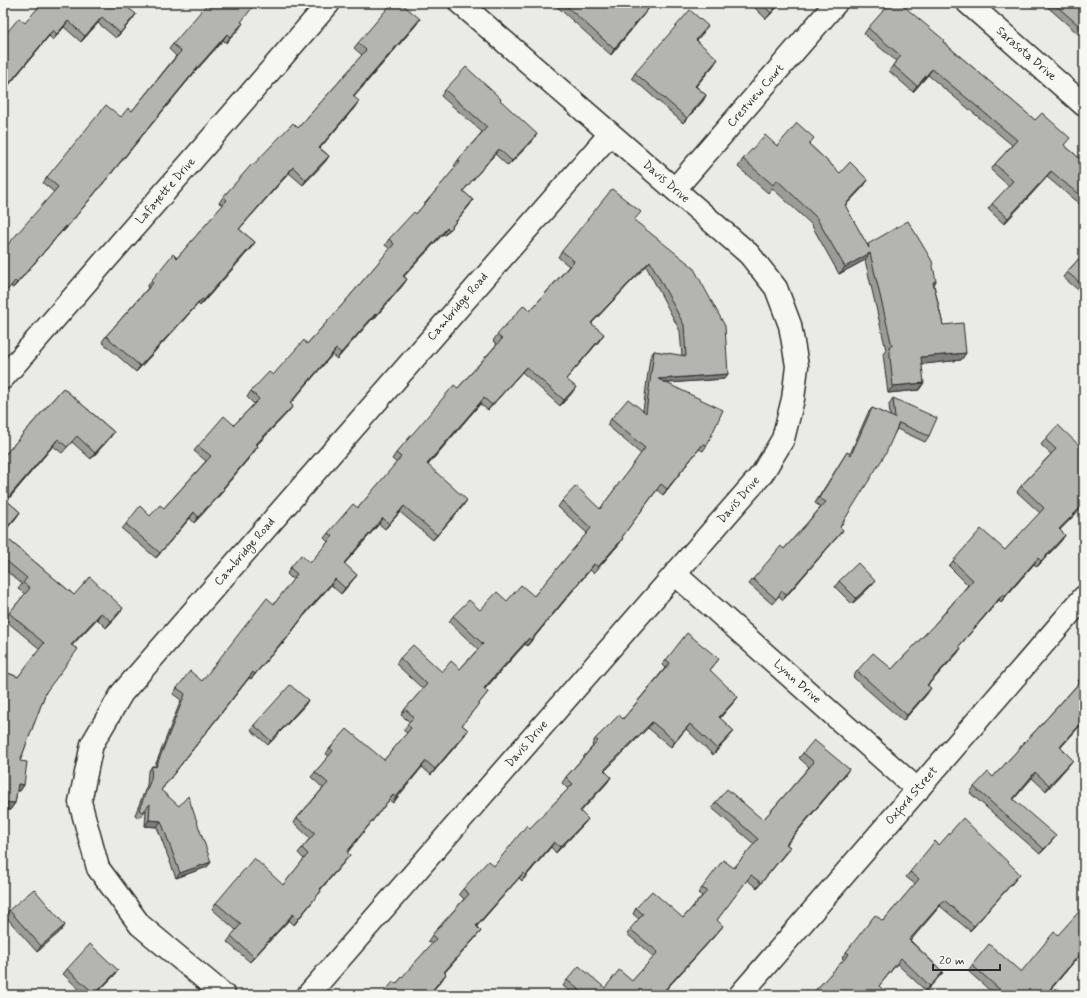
<svg xmlns="http://www.w3.org/2000/svg" width="1087" height="998" viewBox="0 0 1087 998" font-family="Mynerve,sans-serif">
  <style>
    .lines { fill: none; stroke-linecap: round; stroke-linejoin: round }
    .minor-casing { stroke: #2b2b2b; stroke-width: 25 }
    .minor { stroke: #f6f6f2; stroke-width: 22 }
    .wall { fill: #9b9b98; stroke: #2b2b2b }
    .shaded-wall { fill: #7e7e7c; stroke: #2b2b2b }
    .building { fill: #b4b4b1; stroke: #2b2b2b }
    .labels { text-anchor: middle; dominant-baseline: central; stroke-width: 3; stroke-linejoin: round; paint-order: stroke }
    .street-label { font-size: 12px; fill: #2b2b2b; stroke: #f6f6f2 }
  </style>
  <rect width="100%" height="100%" fill="#eaeae6"/>
  <filter id="ink" filterUnits="userSpaceOnUse"><feTurbulence type="fractalNoise" baseFrequency=".025" numOctaves="2"/><feDisplacementMap in="SourceGraphic" scale="8" xChannelSelector="R" yChannelSelector="G"/><feConvolveMatrix kernelMatrix="1 2 1 2 8 2 1 2 1" color-interpolation-filters="sRGB"/></filter>
  <g filter="url(#ink)">
    <g class="lines">
      <defs>
        <g id="minor">
          <path d="M 968,3 L 1084,105"/>
          <path d="M 675,189 L 836,3"/>
          <path d="M 3,378 L 329,3"/>
          <path d="M 675,574 L 918,790"/>
          <path d="M 224,995 L 140,925 L 98,868 L 80,802 L 92,744 L 122,693 L 610,134"/>
          <path d="M 308,995 L 762,474 L 783,439 L 793,399 L 797,366 L 790,325 L 776,288 L 749,254 L 460,3"/>
          <path d="M 740,995 L 1084,597"/>
        </g>
      </defs>
      <use href="#minor" class="minor-casing"/>
      <use href="#minor" class="minor"/>
    </g>
    <g class="wall">
      <path d="M 553,3 L 609,3 L 616,8 L 653,3 L 611,55 Z"/>
      <path d="M 750,3 L 781,3 L 766,19 Z"/>
      <path d="M 1043,3 L 1084,3 L 1084,39 Z"/>
      <path d="M 136,14 L 132,20 L 116,38 L 98,23 L 81,42 L 64,27 L 53,40 L 49,36 L 3,92 L 3,37 L 25,23 Z"/>
      <path d="M 420,19 L 416,25 L 354,97 L 355,107 L 320,148 L 329,156 L 325,162 L 303,185 L 289,173 L 239,229 L 255,242 L 251,248 L 200,306 L 198,304 L 136,372 L 102,342 L 106,336 L 148,288 L 147,287 L 151,281 L 177,258 L 223,205 L 219,203 L 223,197 L 253,165 L 298,128 L 338,83 L 362,55 L 354,48 L 358,43 Z"/>
      <path d="M 242,22 L 239,29 L 226,43 L 223,40 L 194,73 L 63,232 L 62,231 L 13,288 L 11,287 L 54,192 L 43,183 L 47,177 L 121,117 L 132,111 L 176,56 L 169,49 L 173,44 Z"/>
      <path d="M 868,28 L 943,42 L 1084,162 L 1084,208 L 1047,177 L 1004,224 L 988,209 L 992,204 L 1009,186 L 991,170 L 995,164 L 1012,145 L 928,75 L 913,92 L 889,71 L 896,61 L 864,34 Z"/>
      <path d="M 704,32 L 697,40 L 714,65 L 696,86 L 706,95 L 703,101 L 683,123 L 632,78 L 635,73 Z"/>
      <path d="M 445,90 L 500,100 L 533,140 L 508,166 L 495,154 L 463,191 L 473,200 L 469,206 L 445,235 L 443,234 L 404,276 L 407,279 L 403,285 L 373,320 L 372,319 L 337,359 L 332,355 L 290,403 L 289,411 L 257,445 L 254,452 L 223,489 L 220,495 L 194,523 L 190,518 L 156,558 L 122,529 L 126,524 L 150,516 L 164,508 L 206,461 L 194,451 L 198,446 L 234,425 L 254,404 L 247,397 L 251,391 L 273,375 L 307,344 L 343,304 L 390,249 L 385,245 L 389,239 L 416,214 L 456,167 L 454,166 L 458,160 L 482,132 L 441,96 Z"/>
      <path d="M 810,145 L 840,173 L 868,180 L 863,187 L 845,206 L 867,245 L 868,244 L 936,281 L 934,285 L 943,325 L 966,353 L 961,360 L 922,364 L 919,390 L 888,393 L 883,354 L 886,350 L 865,260 L 839,274 L 811,224 L 772,188 L 768,193 L 738,167 L 743,159 Z"/>
      <path d="M 634,221 L 728,374 L 724,379 L 667,383 L 707,445 L 703,451 L 699,449 L 663,495 L 657,490 L 622,537 L 620,543 L 594,573 L 590,570 L 527,646 L 525,644 L 485,689 L 488,692 L 462,725 L 468,730 L 464,736 L 431,775 L 422,767 L 393,803 L 389,800 L 347,853 L 350,855 L 346,860 L 320,890 L 321,891 L 317,896 L 294,925 L 289,920 L 250,962 L 227,942 L 236,930 L 212,909 L 216,903 L 283,885 L 304,859 L 298,853 L 310,838 L 294,823 L 297,818 L 323,788 L 311,777 L 315,772 L 329,756 L 326,754 L 330,748 L 384,760 L 407,733 L 403,730 L 410,722 L 401,715 L 405,709 L 423,689 L 396,664 L 400,658 L 442,672 L 460,669 L 478,649 L 449,622 L 453,616 L 480,610 L 507,601 L 534,596 L 587,533 L 558,507 L 562,501 L 600,509 L 641,454 L 607,425 L 611,419 L 643,411 L 650,357 L 654,351 L 682,356 L 680,331 L 646,266 L 592,323 L 600,340 L 566,379 L 572,393 L 560,406 L 522,372 L 488,410 L 480,404 L 428,465 L 463,506 L 433,540 L 400,512 L 385,529 L 379,524 L 344,564 L 357,575 L 353,580 L 341,594 L 331,585 L 303,617 L 282,645 L 281,644 L 251,679 L 249,678 L 161,790 L 211,862 L 207,867 L 176,878 L 157,827 L 145,826 L 146,810 L 139,818 L 135,815 L 147,785 L 148,772 L 152,766 L 155,766 L 181,700 L 173,694 L 177,688 L 202,681 L 274,604 L 293,580 L 287,574 L 290,568 L 310,563 L 328,542 L 324,538 L 328,533 L 358,508 L 397,463 L 392,459 L 396,453 L 458,388 L 497,344 L 493,341 L 497,335 L 530,311 L 569,266 L 558,257 L 562,251 Z"/>
      <path d="M 1084,253 L 1084,295 L 1063,277 L 1067,272 Z"/>
      <path d="M 63,388 L 114,432 L 109,439 L 91,459 L 72,442 L 62,453 L 53,446 L 7,501 L 20,512 L 16,518 L 3,533 L 3,457 Z"/>
      <path d="M 893,398 L 929,436 L 925,442 L 897,429 L 840,527 L 843,530 L 839,535 L 783,600 L 779,596 L 772,604 L 749,584 L 753,579 L 784,549 L 821,507 L 815,503 L 847,452 L 850,454 L 868,413 L 872,408 L 890,416 L 889,404 Z"/>
      <path d="M 1045,439 L 1084,450 L 1084,505 L 1060,530 L 1065,535 L 1061,541 L 1037,567 L 1034,564 L 1001,602 L 999,600 L 959,646 L 961,648 L 957,654 L 928,685 L 927,694 L 903,721 L 853,677 L 857,671 L 892,669 L 934,625 L 968,585 L 949,566 L 953,561 L 1005,550 L 1040,513 L 1017,492 L 1021,486 L 1051,454 L 1041,445 Z"/>
      <path d="M 3,535 L 74,595 L 119,614 L 106,628 L 97,619 L 72,645 L 46,692 L 20,761 L 24,785 L 20,791 L 17,791 L 15,803 L 10,810 L 3,809 L 3,671 L 18,677 L 40,649 L 5,620 L 9,613 L 25,594 L 18,589 L 22,584 L 3,568 Z"/>
      <path d="M 839,581 L 871,586 L 852,604 L 835,587 Z"/>
      <path d="M 719,659 L 710,670 L 734,702 L 720,718 L 734,731 L 730,736 L 713,755 L 686,729 L 671,747 L 648,728 L 604,771 L 611,777 L 607,783 L 580,812 L 588,819 L 584,824 L 556,853 L 551,847 L 522,881 L 519,878 L 477,926 L 477,936 L 445,972 L 442,980 L 429,995 L 382,995 L 396,984 L 432,944 L 428,941 L 432,935 L 464,899 L 459,894 L 463,889 L 494,866 L 568,789 L 562,783 L 566,777 L 593,746 L 592,745 L 595,739 L 623,719 L 665,668 L 662,665 L 666,660 Z"/>
      <path d="M 1084,673 L 1084,721 L 1060,748 L 1069,765 L 1046,791 L 1032,778 L 1013,799 L 1052,841 L 1040,854 L 970,793 L 974,787 L 993,777 L 1080,682 L 1078,681 Z"/>
      <path d="M 308,700 L 305,705 L 268,745 L 251,730 L 254,725 Z"/>
      <path d="M 803,753 L 845,775 L 786,844 L 790,847 L 757,888 L 747,880 L 717,920 L 719,931 L 661,995 L 575,995 L 563,986 L 567,980 L 605,988 L 632,981 L 654,957 L 627,934 L 639,919 L 633,914 L 636,908 L 683,918 L 702,896 L 698,893 L 702,888 L 734,868 L 754,844 L 712,808 L 716,802 L 763,820 L 809,767 L 799,758 Z"/>
      <path d="M 939,845 L 1016,879 L 970,931 L 940,906 L 910,940 L 943,972 L 939,977 L 926,991 L 897,964 L 879,986 L 812,994 L 844,960 L 842,958 L 846,952 L 883,921 L 915,884 L 906,877 L 910,872 Z"/>
      <path d="M 9,910 L 65,925 L 61,931 L 37,952 L 5,916 Z"/>
      <path d="M 1058,935 L 1084,950 L 1046,995 L 995,995 L 968,971 L 972,965 L 1021,972 Z"/>
      <path d="M 67,969 L 114,976 L 95,995 L 85,995 L 63,974 Z"/>
    </g>
    <g class="shaded-wall">
      <path d="M 653,3 L 611,55 L 614,49 Z"/>
      <path d="M 779,3 L 781,3 L 766,19 L 771,13 Z"/>
      <path d="M 136,14 L 132,20 L 116,38 L 120,33 Z"/>
      <path d="M 102,17 L 98,23 L 81,42 L 85,36 Z"/>
      <path d="M 420,19 L 416,25 L 349,102 L 353,96 Z"/>
      <path d="M 68,21 L 64,27 L 53,40 L 57,34 Z"/>
      <path d="M 243,23 L 239,29 L 226,43 L 230,37 Z"/>
      <path d="M 53,30 L 49,36 L 3,92 L 3,91 Z"/>
      <path d="M 227,34 L 223,40 L 194,73 L 63,232 L 67,227 L 198,67 Z"/>
      <path d="M 718,59 L 714,65 L 692,91 L 695,86 Z"/>
      <path d="M 932,69 L 928,75 L 913,92 L 917,86 Z"/>
      <path d="M 706,95 L 703,101 L 683,123 L 687,118 Z"/>
      <path d="M 359,101 L 355,107 L 315,154 L 319,148 Z"/>
      <path d="M 537,134 L 533,140 L 508,166 L 512,161 Z"/>
      <path d="M 499,149 L 495,154 L 459,196 L 463,191 Z"/>
      <path d="M 329,156 L 325,162 L 303,185 L 306,180 Z"/>
      <path d="M 293,167 L 289,173 L 235,234 L 239,229 Z"/>
      <path d="M 1051,171 L 1047,177 L 1004,224 L 1008,218 Z"/>
      <path d="M 868,180 L 863,187 L 839,212 L 845,205 Z"/>
      <path d="M 473,200 L 469,206 L 445,235 Z"/>
      <path d="M 66,226 L 62,231 L 13,288 L 17,283 Z"/>
      <path d="M 447,228 L 443,234 L 399,282 L 403,276 Z"/>
      <path d="M 255,242 L 251,248 L 200,306 L 204,300 Z"/>
      <path d="M 870,253 L 865,260 L 839,274 L 845,267 Z"/>
      <path d="M 650,261 L 646,266 L 587,328 L 591,323 Z"/>
      <path d="M 407,279 L 403,285 L 373,320 L 377,314 Z"/>
      <path d="M 202,299 L 198,304 L 136,372 L 140,366 Z"/>
      <path d="M 376,313 L 372,319 L 337,359 L 341,353 Z"/>
      <path d="M 604,334 L 600,340 L 562,384 L 566,379 Z"/>
      <path d="M 336,349 L 332,355 L 286,409 L 290,403 Z"/>
      <path d="M 966,353 L 961,360 L 916,365 L 921,357 Z"/>
      <path d="M 526,367 L 522,372 L 488,410 L 492,405 Z"/>
      <path d="M 728,374 L 724,379 L 654,384 L 658,379 Z"/>
      <path d="M 924,383 L 919,390 L 888,393 L 893,386 Z"/>
      <path d="M 576,387 L 572,393 L 560,406 L 564,400 Z"/>
      <path d="M 484,398 L 480,404 L 423,470 L 427,464 Z"/>
      <path d="M 293,406 L 289,411 L 252,450 L 256,444 Z"/>
      <path d="M 114,432 L 109,439 L 91,459 L 95,453 Z"/>
      <path d="M 58,439 L 53,446 L 3,505 L 6,500 Z"/>
      <path d="M 703,444 L 699,449 L 663,495 L 667,489 Z"/>
      <path d="M 258,446 L 254,452 L 219,494 L 223,488 Z"/>
      <path d="M 224,489 L 220,495 L 194,523 L 198,517 Z"/>
      <path d="M 467,500 L 463,506 L 433,540 L 437,535 Z"/>
      <path d="M 1084,504 L 1084,505 L 1055,535 L 1059,529 Z"/>
      <path d="M 404,506 L 400,512 L 385,529 L 389,524 Z"/>
      <path d="M 20,512 L 16,518 L 3,533 L 3,532 Z"/>
      <path d="M 194,512 L 190,518 L 156,558 L 160,553 Z"/>
      <path d="M 383,518 L 379,524 L 340,569 L 344,563 Z"/>
      <path d="M 843,530 L 839,535 L 783,600 L 787,594 Z"/>
      <path d="M 1065,535 L 1061,541 L 1037,567 L 1041,561 Z"/>
      <path d="M 623,538 L 620,543 L 594,573 L 598,567 Z"/>
      <path d="M 1038,558 L 1034,564 L 1001,602 L 1005,596 Z"/>
      <path d="M 594,564 L 590,570 L 527,646 L 531,640 Z"/>
      <path d="M 357,575 L 353,580 L 341,594 L 345,588 Z"/>
      <path d="M 335,579 L 331,585 L 303,617 L 282,645 L 307,611 Z"/>
      <path d="M 875,581 L 871,586 L 852,604 L 856,598 Z"/>
      <path d="M 1003,594 L 999,600 L 955,651 L 959,646 Z"/>
      <path d="M 123,608 L 119,614 L 106,628 L 111,621 Z"/>
      <path d="M 101,613 L 97,619 L 67,651 L 71,645 Z"/>
      <path d="M 285,638 L 281,644 L 251,679 L 255,674 Z"/>
      <path d="M 529,638 L 525,644 L 480,694 L 484,688 Z"/>
      <path d="M 961,648 L 957,654 L 923,690 L 927,685 Z"/>
      <path d="M 253,672 L 249,678 L 157,795 L 161,790 Z"/>
      <path d="M 931,688 L 927,694 L 903,721 L 907,715 Z"/>
      <path d="M 738,697 L 734,702 L 715,723 L 719,717 Z"/>
      <path d="M 308,700 L 305,705 L 268,745 L 271,741 Z"/>
      <path d="M 1084,720 L 1084,721 L 1056,753 L 1060,747 Z"/>
      <path d="M 652,722 L 648,728 L 600,776 L 604,770 Z"/>
      <path d="M 690,724 L 686,729 L 671,747 L 675,741 Z"/>
      <path d="M 468,730 L 464,736 L 431,775 L 435,769 Z"/>
      <path d="M 734,731 L 730,736 L 713,755 L 717,749 Z"/>
      <path d="M 1073,760 L 1069,765 L 1046,791 L 1049,785 Z"/>
      <path d="M 426,761 L 422,767 L 393,803 L 396,797 Z"/>
      <path d="M 849,769 L 845,775 L 782,850 L 786,844 Z"/>
      <path d="M 1035,772 L 1032,778 L 1009,805 L 1013,799 Z"/>
      <path d="M 611,777 L 607,783 L 576,817 L 580,811 Z"/>
      <path d="M 18,784 L 24,785 L 20,791 L 13,790 Z"/>
      <path d="M 393,795 L 389,800 L 343,858 L 347,852 Z"/>
      <path d="M 3,802 L 15,803 L 10,810 L 3,809 Z"/>
      <path d="M 588,819 L 584,824 L 556,853 L 560,847 Z"/>
      <path d="M 149,820 L 161,821 L 157,827 L 145,826 Z"/>
      <path d="M 1056,836 L 1052,841 L 1040,854 L 1044,849 Z"/>
      <path d="M 554,842 L 551,847 L 522,881 L 526,875 Z"/>
      <path d="M 790,847 L 786,853 L 757,888 L 761,883 Z"/>
      <path d="M 350,855 L 346,860 L 316,895 L 320,889 Z"/>
      <path d="M 211,862 L 207,867 L 176,878 L 180,873 Z"/>
      <path d="M 523,873 L 519,878 L 472,932 L 476,926 Z"/>
      <path d="M 1020,874 L 1016,879 L 970,931 L 974,926 Z"/>
      <path d="M 321,891 L 317,896 L 294,925 L 298,919 Z"/>
      <path d="M 944,900 L 940,906 L 906,946 L 909,940 Z"/>
      <path d="M 293,914 L 289,920 L 250,962 L 254,957 Z"/>
      <path d="M 65,925 L 61,931 L 37,952 L 41,946 Z"/>
      <path d="M 723,926 L 719,931 L 661,995 L 660,995 Z"/>
      <path d="M 481,931 L 477,936 L 440,978 L 444,972 Z"/>
      <path d="M 1084,949 L 1084,950 L 1046,995 L 1045,995 Z"/>
      <path d="M 118,970 L 114,976 L 95,995 L 94,995 Z"/>
      <path d="M 943,972 L 939,977 L 926,991 L 930,986 Z"/>
      <path d="M 446,974 L 442,980 L 429,995 L 428,995 Z"/>
    </g>
    <g class="building">
      <path d="M 42,3 L 122,3 L 136,14 L 120,33 L 102,17 L 85,36 L 68,21 L 57,34 L 53,30 L 3,91 L 3,37 L 19,18 L 25,23 Z"/>
      <path d="M 208,3 L 256,3 L 241,22 L 243,23 L 230,37 L 227,34 L 198,67 L 67,227 L 66,226 L 17,283 L 15,281 L 3,295 L 3,250 L 58,187 L 47,177 L 106,105 L 121,117 L 128,108 L 132,111 L 181,51 L 173,44 Z"/>
      <path d="M 392,3 L 401,3 L 420,19 L 353,96 L 359,101 L 319,148 L 329,156 L 306,180 L 293,167 L 239,229 L 255,242 L 204,300 L 202,299 L 140,366 L 106,336 L 153,283 L 151,281 L 173,254 L 177,258 L 227,200 L 223,197 L 252,164 L 253,165 L 293,123 L 298,128 L 338,83 L 366,50 L 358,43 Z"/>
      <path d="M 563,3 L 609,3 L 616,8 L 620,3 L 653,3 L 614,49 Z"/>
      <path d="M 761,3 L 779,3 L 771,13 Z"/>
      <path d="M 890,3 L 900,3 L 944,40 L 943,42 L 1035,120 L 1042,113 L 1070,138 L 1064,145 L 1084,162 L 1084,199 L 1051,171 L 1008,218 L 992,204 L 1013,181 L 995,164 L 1017,140 L 932,69 L 917,86 L 893,65 L 901,56 L 868,28 Z"/>
      <path d="M 1053,3 L 1084,3 L 1084,30 Z"/>
      <path d="M 690,10 L 708,26 L 696,40 L 718,59 L 695,86 L 706,95 L 687,118 L 635,73 Z"/>
      <path d="M 466,67 L 501,99 L 500,100 L 537,134 L 512,161 L 499,149 L 463,191 L 473,200 L 449,230 L 447,228 L 403,276 L 407,279 L 377,314 L 376,313 L 341,353 L 336,349 L 290,403 L 293,406 L 256,444 L 258,446 L 223,488 L 224,489 L 198,517 L 194,512 L 160,553 L 126,524 L 140,506 L 150,516 L 160,505 L 164,508 L 211,456 L 198,446 L 224,416 L 234,425 L 259,399 L 251,391 L 269,372 L 273,375 L 304,340 L 307,344 L 343,304 L 394,244 L 389,239 L 414,212 L 416,214 L 460,162 L 458,160 L 487,127 L 445,90 Z"/>
      <path d="M 797,123 L 814,138 L 809,144 L 840,173 L 850,162 L 868,180 L 845,205 L 869,248 L 868,244 L 908,221 L 932,261 L 936,281 L 933,282 L 943,325 L 963,323 L 966,353 L 921,357 L 924,383 L 893,386 L 889,346 L 892,346 L 870,253 L 845,267 L 816,217 L 777,180 L 773,185 L 743,159 L 765,135 L 777,146 Z"/>
      <path d="M 612,189 L 641,212 L 634,220 L 693,267 L 725,326 L 728,374 L 658,379 L 723,410 L 707,445 L 703,444 L 667,489 L 661,484 L 622,537 L 623,538 L 598,567 L 594,564 L 531,640 L 529,638 L 484,688 L 488,692 L 462,725 L 468,730 L 435,769 L 426,761 L 396,797 L 393,795 L 347,852 L 350,855 L 320,889 L 321,891 L 298,919 L 293,914 L 254,957 L 231,936 L 241,924 L 216,903 L 254,858 L 283,885 L 308,854 L 302,848 L 315,833 L 297,818 L 328,783 L 315,772 L 333,751 L 330,748 L 347,729 L 384,760 L 411,728 L 407,724 L 414,717 L 405,709 L 427,684 L 400,658 L 413,645 L 442,672 L 451,661 L 460,669 L 483,644 L 453,616 L 469,600 L 480,610 L 497,592 L 507,601 L 521,585 L 534,596 L 591,528 L 562,501 L 576,486 L 600,509 L 645,448 L 611,419 L 628,399 L 646,413 L 654,351 L 686,356 L 684,325 L 650,261 L 591,323 L 604,334 L 566,379 L 576,387 L 564,400 L 526,367 L 492,405 L 484,398 L 427,464 L 467,500 L 437,535 L 404,506 L 389,524 L 383,518 L 344,563 L 357,575 L 345,588 L 335,579 L 307,611 L 286,639 L 285,638 L 255,674 L 253,672 L 161,790 L 179,806 L 188,796 L 211,862 L 180,873 L 161,821 L 149,820 L 150,804 L 143,812 L 139,810 L 151,779 L 152,766 L 156,767 L 185,694 L 177,688 L 190,671 L 202,681 L 267,598 L 274,604 L 297,574 L 290,568 L 301,555 L 310,563 L 333,536 L 328,533 L 353,504 L 358,508 L 401,457 L 396,453 L 421,424 L 454,385 L 458,388 L 502,339 L 497,335 L 524,305 L 530,311 L 574,261 L 562,251 Z"/>
      <path d="M 1084,253 L 1084,286 L 1067,272 Z"/>
      <path d="M 63,388 L 114,432 L 95,453 L 77,436 L 67,447 L 58,439 L 6,500 L 20,512 L 3,532 L 3,457 Z"/>
      <path d="M 893,398 L 937,418 L 929,436 L 899,423 L 886,453 L 840,527 L 843,530 L 787,594 L 782,591 L 776,599 L 753,579 L 781,546 L 784,549 L 826,502 L 819,498 L 847,452 L 851,455 L 872,408 L 895,418 Z"/>
      <path d="M 1058,425 L 1084,450 L 1084,504 L 1059,529 L 1065,535 L 1041,561 L 1038,558 L 1005,596 L 1003,594 L 959,646 L 961,648 L 927,685 L 931,688 L 907,715 L 857,671 L 873,653 L 892,669 L 934,625 L 973,580 L 953,561 L 981,529 L 1005,550 L 1044,508 L 1021,486 L 1056,449 L 1045,439 Z"/>
      <path d="M 3,535 L 74,595 L 90,577 L 123,608 L 111,621 L 101,613 L 71,645 L 78,649 L 46,692 L 20,761 L 27,762 L 24,785 L 18,784 L 15,803 L 3,802 L 3,671 L 18,677 L 44,643 L 9,613 L 30,588 L 23,583 L 27,578 L 3,558 Z"/>
      <path d="M 858,563 L 875,581 L 856,598 L 839,581 Z"/>
      <path d="M 687,633 L 719,659 L 710,670 L 738,697 L 719,717 L 734,731 L 717,749 L 690,724 L 675,741 L 652,722 L 604,770 L 611,777 L 580,811 L 588,819 L 560,847 L 554,842 L 526,875 L 523,873 L 476,926 L 481,931 L 444,972 L 446,974 L 428,995 L 382,995 L 393,982 L 396,984 L 436,939 L 432,935 L 469,894 L 463,889 L 488,861 L 494,866 L 527,825 L 530,828 L 573,784 L 566,777 L 598,741 L 595,739 L 619,715 L 623,719 L 670,663 L 666,660 Z"/>
      <path d="M 1084,678 L 1084,720 L 1060,747 L 1073,760 L 1049,785 L 1035,772 L 1013,799 L 1056,836 L 1044,849 L 974,787 L 988,772 L 993,777 Z"/>
      <path d="M 290,685 L 308,700 L 271,741 L 254,725 Z"/>
      <path d="M 814,740 L 849,769 L 786,844 L 790,847 L 761,883 L 751,875 L 717,920 L 723,926 L 660,995 L 659,995 L 654,991 L 651,995 L 585,995 L 567,980 L 579,966 L 605,988 L 619,970 L 632,981 L 658,952 L 630,929 L 643,914 L 636,908 L 652,891 L 683,918 L 707,891 L 702,888 L 723,860 L 734,868 L 758,839 L 716,802 L 727,789 L 763,820 L 814,762 L 803,753 Z"/>
      <path d="M 963,818 L 1020,874 L 974,926 L 944,900 L 909,940 L 943,972 L 930,986 L 901,958 L 879,986 L 889,995 L 803,995 L 807,990 L 812,994 L 849,954 L 846,952 L 875,915 L 883,921 L 919,879 L 910,872 L 935,841 L 939,845 Z"/>
      <path d="M 3,845 L 5,918 L 3,919 Z"/>
      <path d="M 34,889 L 65,925 L 41,946 L 9,910 Z"/>
      <path d="M 1084,906 L 1084,949 L 1045,995 L 1006,995 L 972,965 L 989,944 L 1021,972 L 1054,932 L 1058,935 Z"/>
      <path d="M 90,944 L 118,970 L 95,994 L 67,969 Z"/>
    </g>
  </g>
  <g class="labels">
    <g class="street-label">
      <text transform="translate(1026 54) rotate(41)">Sarasota Drive</text>
      <text transform="translate(756 96) rotate(-49)">Crestview Court</text>
      <text transform="translate(666 182) rotate(41)">Davis Drive</text>
      <text transform="translate(166 191) rotate(-49)">Lafayette Drive</text>
      <text transform="translate(458 307) rotate(-49)">Cambridge Road</text>
      <text transform="translate(739 500) rotate(-49)">Davis Drive</text>
      <text transform="translate(245 552) rotate(-49)">Cambridge Road</text>
      <text transform="translate(797 682) rotate(42)">Lynn Drive</text>
      <text transform="translate(527 744) rotate(-49)">Davis Drive</text>
      <text transform="translate(912 796) rotate(-49)">Oxford Street</text>
    </g>
  </g>
  <rect width="1087" height="998" fill="none" stroke="#f6f6f2" stroke-width="16"/>
  <rect x="8" y="8" width="1071" height="982" fill="none" stroke="#2b2b2b" stroke-width="1.5" filter="url(#ink)"/>
  <path d="M933 964v6h67v-6" fill="none" stroke="#2b2b2b" stroke-width="2"/>
  <text x="939" y="964" font-size="12" fill="#2b2b2b" stroke="#f6f6f2" stroke-width="3" paint-order="stroke">20 m</text>
</svg>
